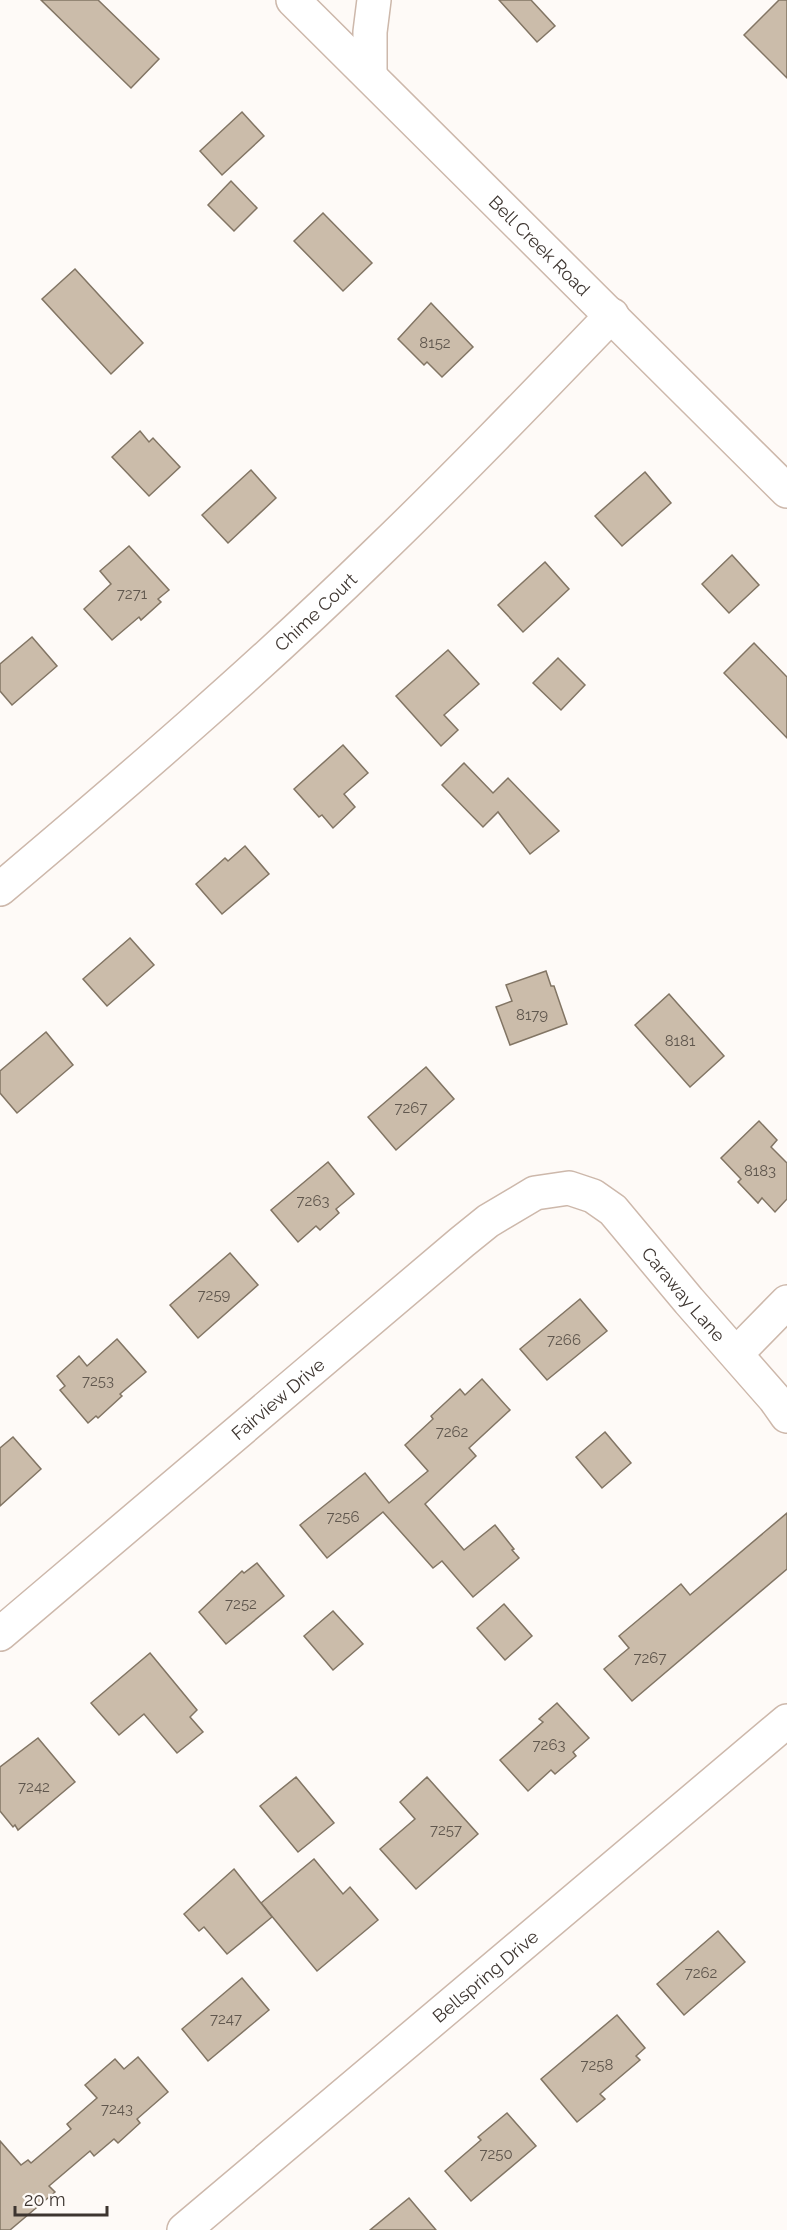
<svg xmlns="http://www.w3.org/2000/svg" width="787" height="2230" viewBox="0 0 787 2230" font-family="Raleway,sans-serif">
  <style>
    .building { fill: #cbbcaa; stroke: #827564; stroke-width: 1.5 }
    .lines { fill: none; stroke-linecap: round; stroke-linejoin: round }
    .minor-casing { stroke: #cdb8ab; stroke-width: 36 }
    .minor { stroke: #fff; stroke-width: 33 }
    .labels { text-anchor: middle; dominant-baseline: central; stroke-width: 4.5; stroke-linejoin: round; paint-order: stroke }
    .number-label { font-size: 15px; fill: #60574e }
    .street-label { font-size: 18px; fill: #3d3530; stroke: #fefaf7 }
  </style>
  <rect width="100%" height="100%" fill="#fefaf7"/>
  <g class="building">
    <path d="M 41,0 L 98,0 L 159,59 L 131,88 Z"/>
    <path d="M 499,0 L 531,0 L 555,26 L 537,42 Z"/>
    <path d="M 779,0 L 787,0 L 787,78 L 744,35 Z"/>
    <path d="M 242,112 L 264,136 L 222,175 L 200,151 Z"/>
    <path d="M 231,181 L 257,208 L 234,231 L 208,205 Z"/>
    <path d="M 323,213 L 372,263 L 343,291 L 294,241 Z"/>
    <path d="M 75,269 L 143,343 L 111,374 L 42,299 Z"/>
    <path d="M 431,303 L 473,347 L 442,377 L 427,362 L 424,365 L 398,339 Z"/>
    <path d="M 140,431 L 149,442 L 153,438 L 180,467 L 149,496 L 112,457 Z"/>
    <path d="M 251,470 L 276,498 L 228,543 L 202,515 Z"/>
    <path d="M 645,472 L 671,503 L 622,546 L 595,516 Z"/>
    <path d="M 129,546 L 169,590 L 158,599 L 161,602 L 141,620 L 139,617 L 112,640 L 84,609 L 111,584 L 100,571 Z"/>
    <path d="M 732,555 L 759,585 L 729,613 L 702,584 Z"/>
    <path d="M 545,562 L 569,589 L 523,632 L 498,605 Z"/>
    <path d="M 32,637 L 57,666 L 12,705 L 0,691 L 0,664 Z"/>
    <path d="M 754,643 L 787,677 L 787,738 L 724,673 Z"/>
    <path d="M 448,650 L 479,684 L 444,715 L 458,730 L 441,746 L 396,696 Z"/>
    <path d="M 558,658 L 585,685 L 561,710 L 533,683 Z"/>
    <path d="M 343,745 L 368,773 L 344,794 L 355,807 L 333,828 L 322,815 L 319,817 L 294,789 Z"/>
    <path d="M 464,763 L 493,793 L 508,778 L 559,831 L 530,854 L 498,812 L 483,827 L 442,785 Z"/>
    <path d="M 245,846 L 269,874 L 222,914 L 196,884 L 225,858 L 228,861 Z"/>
    <path d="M 130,938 L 154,965 L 107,1006 L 83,979 Z"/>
    <path d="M 546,971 L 551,986 L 554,986 L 567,1024 L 510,1045 L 496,1007 L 512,1001 L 506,985 Z"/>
    <path d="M 669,994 L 724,1056 L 690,1087 L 635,1025 Z"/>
    <path d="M 46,1032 L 73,1065 L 17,1113 L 0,1093 L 0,1071 Z"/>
    <path d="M 426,1067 L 454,1099 L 396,1150 L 368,1117 Z"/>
    <path d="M 759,1121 L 777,1140 L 771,1147 L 787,1163 L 787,1199 L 775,1212 L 762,1198 L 758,1203 L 738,1182 L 741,1179 L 721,1158 Z"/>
    <path d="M 328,1162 L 354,1194 L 336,1209 L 339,1213 L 320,1230 L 316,1226 L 298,1242 L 271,1210 Z"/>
    <path d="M 230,1253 L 258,1285 L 198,1338 L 170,1305 Z"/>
    <path d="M 580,1299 L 607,1331 L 547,1380 L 520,1349 Z"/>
    <path d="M 117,1339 L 146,1372 L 120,1394 L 122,1396 L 98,1418 L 96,1416 L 88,1423 L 60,1390 L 65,1386 L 57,1376 L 79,1356 L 87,1366 Z"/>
    <path d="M 482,1379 L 510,1410 L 469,1448 L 476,1456 L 425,1504 L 464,1550 L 495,1525 L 514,1549 L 512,1550 L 519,1558 L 473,1597 L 442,1561 L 433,1568 L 383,1512 L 327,1558 L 300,1525 L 365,1473 L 389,1503 L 428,1471 L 405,1445 L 433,1419 L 431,1416 L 460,1389 L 465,1395 Z"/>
    <path d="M 605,1432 L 631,1463 L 602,1488 L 576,1457 Z"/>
    <path d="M 13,1437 L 41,1469 L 0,1506 L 0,1448 Z"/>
    <path d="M 787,1513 L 787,1569 L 632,1701 L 604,1669 L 629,1648 L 619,1636 L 681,1584 L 690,1595 Z"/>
    <path d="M 257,1563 L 284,1596 L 226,1644 L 199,1612 L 242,1571 L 244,1573 Z"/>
    <path d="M 504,1604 L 532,1636 L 505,1660 L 477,1628 Z"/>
    <path d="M 333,1611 L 363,1644 L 333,1670 L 304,1636 Z"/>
    <path d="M 150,1653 L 197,1710 L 190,1717 L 203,1732 L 177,1753 L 144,1714 L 119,1735 L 91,1703 Z"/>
    <path d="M 557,1703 L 589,1738 L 573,1752 L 576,1756 L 555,1774 L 551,1770 L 528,1791 L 500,1760 L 543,1722 L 539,1719 Z"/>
    <path d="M 38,1738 L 75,1782 L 18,1830 L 15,1825 L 13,1827 L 0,1811 L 0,1767 Z"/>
    <path d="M 296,1777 L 334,1823 L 298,1852 L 260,1806 Z"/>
    <path d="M 427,1777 L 478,1834 L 416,1889 L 380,1849 L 415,1819 L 400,1802 Z"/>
    <path d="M 314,1859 L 343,1894 L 350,1887 L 378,1920 L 317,1971 L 261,1903 Z"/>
    <path d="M 234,1869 L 272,1917 L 227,1954 L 204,1927 L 199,1931 L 184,1914 Z"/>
    <path d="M 718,1931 L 745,1962 L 684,2015 L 657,1984 Z"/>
    <path d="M 242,1978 L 269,2010 L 208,2061 L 182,2029 Z"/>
    <path d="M 617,2015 L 645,2048 L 636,2056 L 640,2060 L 600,2094 L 605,2099 L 577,2122 L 541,2079 Z"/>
    <path d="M 138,2057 L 168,2092 L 137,2119 L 140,2123 L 118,2143 L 114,2139 L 94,2156 L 90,2151 L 49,2186 L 55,2192 L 10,2230 L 0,2230 L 0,2141 L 21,2165 L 28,2160 L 31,2163 L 71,2129 L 67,2124 L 97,2098 L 85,2085 L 115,2059 L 124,2069 Z"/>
    <path d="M 507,2113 L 536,2146 L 471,2201 L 445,2171 L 481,2140 L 478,2137 Z"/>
    <path d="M 409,2198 L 436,2230 L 370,2230 Z"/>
  </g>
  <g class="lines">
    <defs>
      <g id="minor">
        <path id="s1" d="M 293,0 L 787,491"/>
        <path d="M 370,76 L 370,32 L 374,0"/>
        <path id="s2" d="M 0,889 C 128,781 256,671 376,554 C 457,476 534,396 612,315"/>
        <path d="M 736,1354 L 787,1302"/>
        <path id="s3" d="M 0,1634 L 462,1242 L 488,1221 L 535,1193 L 569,1188 L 593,1196 L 613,1210 L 689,1301 L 775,1399 L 787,1416"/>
        <path id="s4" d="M 184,2230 L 787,1721"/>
      </g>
    </defs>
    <use href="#minor" class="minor-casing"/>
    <use href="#minor" class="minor"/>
  </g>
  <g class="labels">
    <g class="number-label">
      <text x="435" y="343">8152</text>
      <text x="132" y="594">7271</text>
      <text x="532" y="1015">8179</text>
      <text x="680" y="1041">8181</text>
      <text x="411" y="1108">7267</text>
      <text x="760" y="1171">8183</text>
      <text x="313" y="1201">7263</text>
      <text x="214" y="1295">7259</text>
      <text x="564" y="1340">7266</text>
      <text x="98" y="1381">7253</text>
      <text x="452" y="1432">7262</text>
      <text x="343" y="1517">7256</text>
      <text x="241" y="1604">7252</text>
      <text x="650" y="1658">7267</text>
      <text x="549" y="1745">7263</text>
      <text x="34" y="1787">7242</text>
      <text x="446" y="1830">7257</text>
      <text x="701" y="1973">7262</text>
      <text x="226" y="2019">7247</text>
      <text x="597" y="2065">7258</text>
      <text x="117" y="2109">7243</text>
      <text x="496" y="2154">7250</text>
    </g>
    <g class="street-label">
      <text stroke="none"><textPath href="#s1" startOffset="348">Bell Creek Road</textPath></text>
      <text stroke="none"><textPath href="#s2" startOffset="420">Chime Court</textPath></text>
      <text stroke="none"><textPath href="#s3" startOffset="888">Caraway Lane</textPath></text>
      <text stroke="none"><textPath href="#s3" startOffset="364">Fairview Drive</textPath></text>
      <text stroke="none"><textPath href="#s4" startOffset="394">Bellspring Drive</textPath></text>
    </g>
  </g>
  <path d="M15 2206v9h92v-9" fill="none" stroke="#3d3530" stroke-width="3"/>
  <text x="24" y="2206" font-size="18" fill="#3d3530" stroke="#fefaf7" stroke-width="4.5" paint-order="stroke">20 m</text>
</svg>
